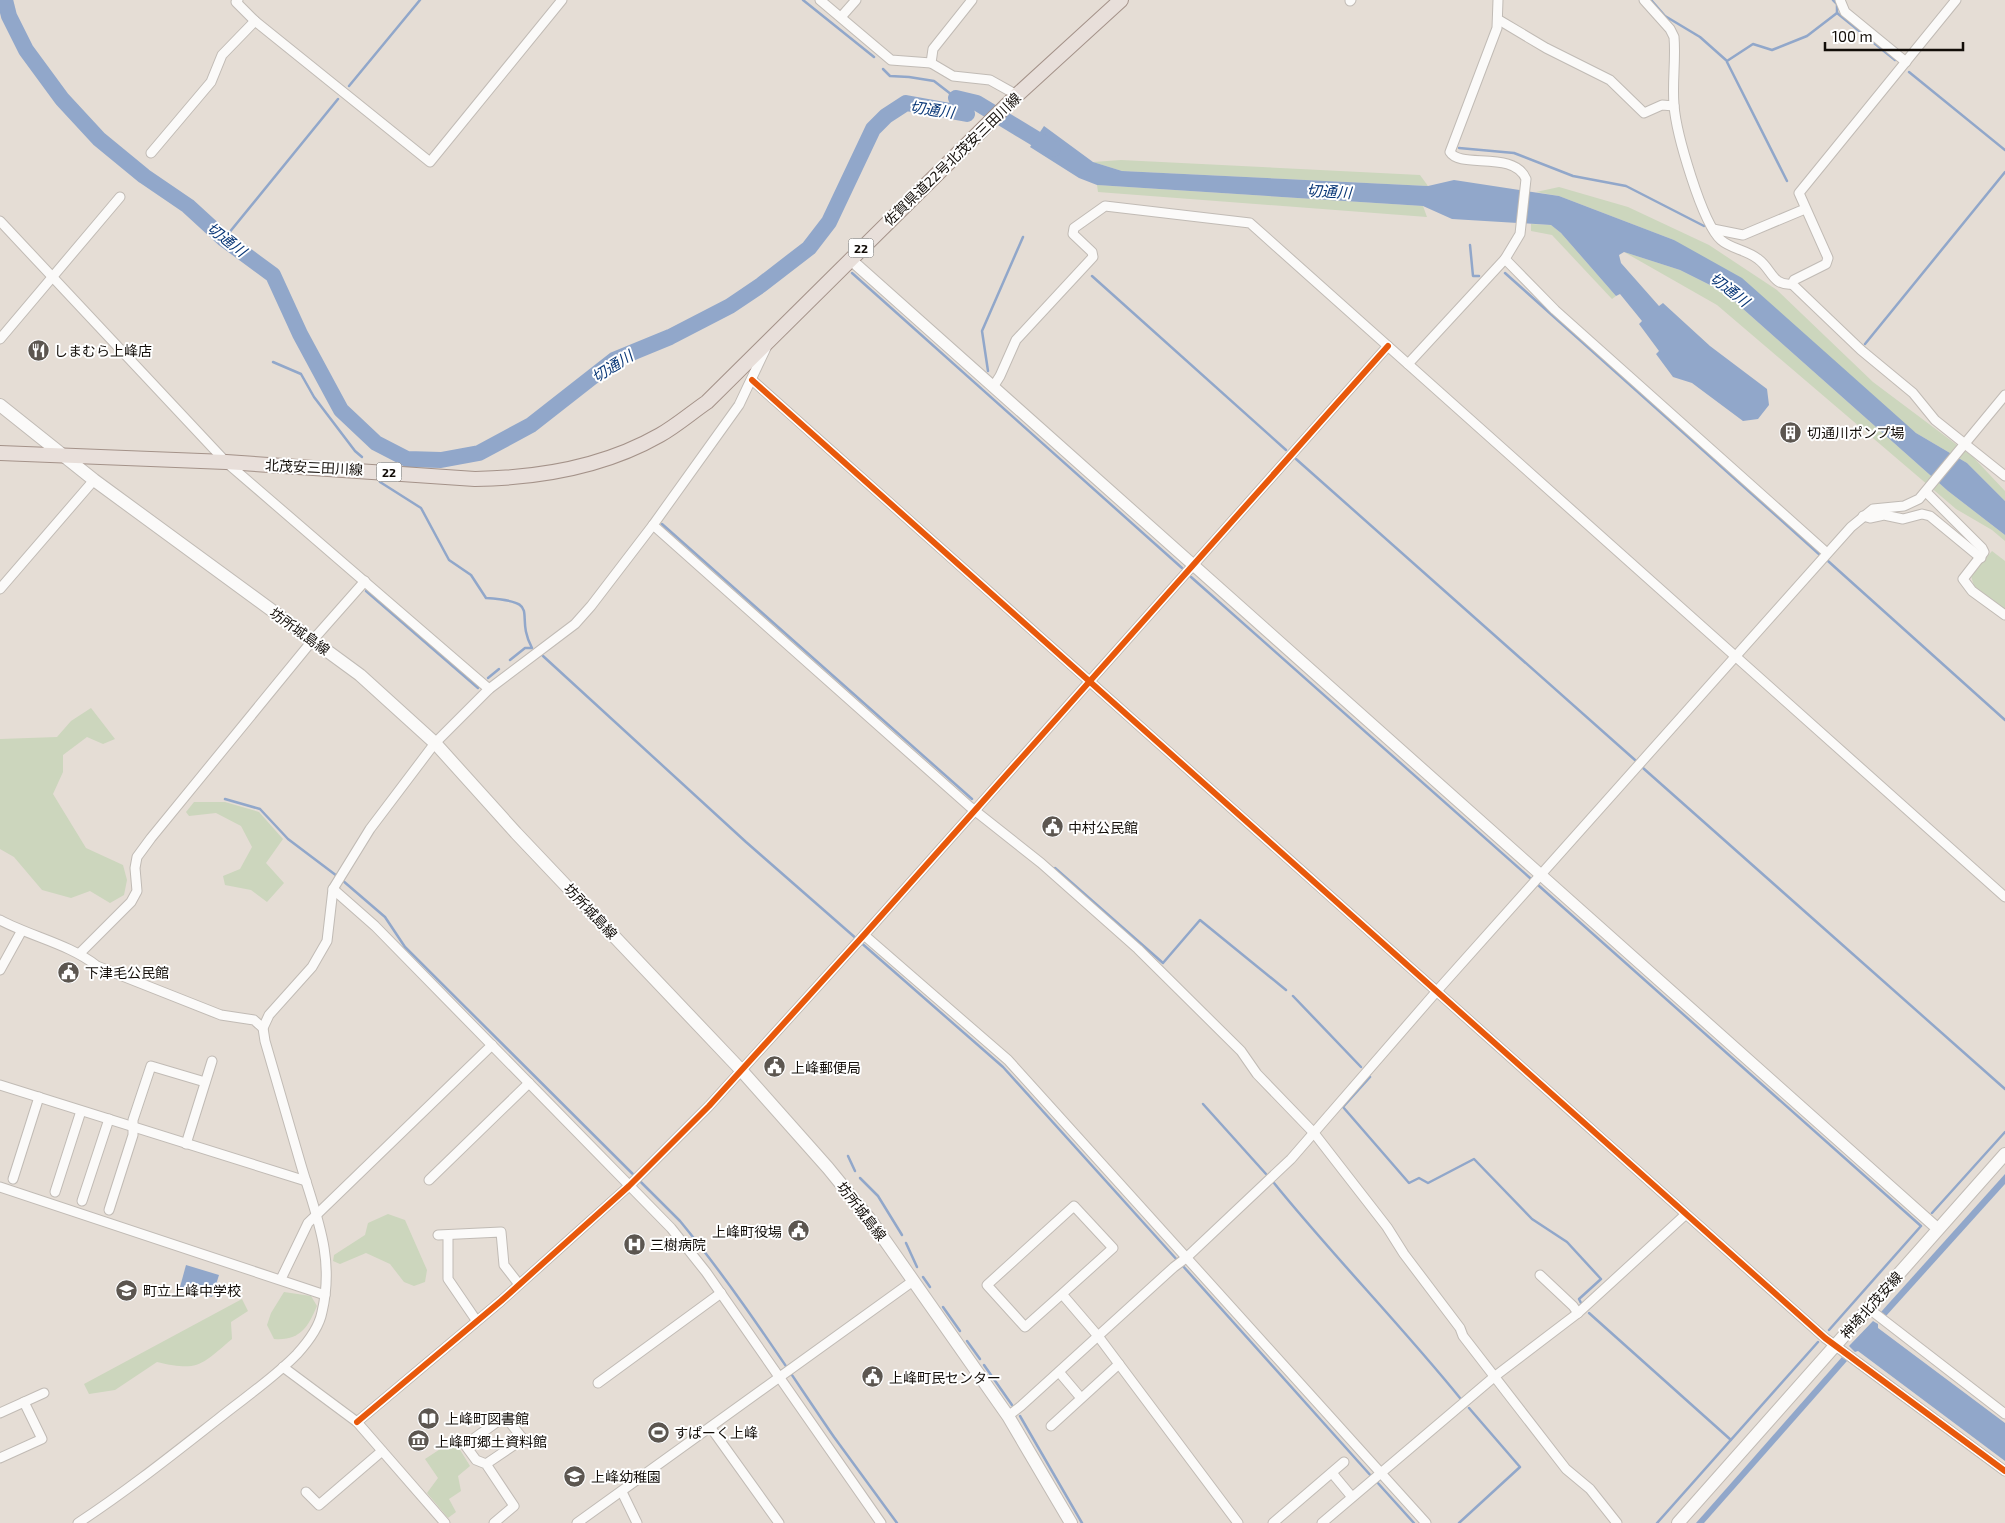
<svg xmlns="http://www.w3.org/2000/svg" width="2005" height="1523" viewBox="0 0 2005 1523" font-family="'Exo 2','Noto Sans JP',sans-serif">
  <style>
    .green { fill: #ccd6bd }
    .water { fill: #91a7ca }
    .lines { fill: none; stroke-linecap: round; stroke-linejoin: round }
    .stream { stroke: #91a7ca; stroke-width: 2.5 }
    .river { stroke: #91a7ca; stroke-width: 16 }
    .minor-casing { stroke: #c1bbb5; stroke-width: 11 }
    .tertiary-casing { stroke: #c1bbb5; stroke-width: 13 }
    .secondary-casing { stroke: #c1bbb5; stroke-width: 14 }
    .primary-casing { stroke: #a49289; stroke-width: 16 }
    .minor { stroke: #fbfaf9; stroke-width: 9 }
    .tertiary { stroke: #fbfaf9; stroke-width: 11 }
    .secondary { stroke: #fbfaf9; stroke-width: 12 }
    .primary { stroke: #e8dfda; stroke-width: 14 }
    .cycleway-casing { stroke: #fff; stroke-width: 9 }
    .cycleway { stroke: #e8590c; stroke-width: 6 }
    .labels { text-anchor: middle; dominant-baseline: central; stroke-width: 4; stroke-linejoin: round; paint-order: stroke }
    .shield { fill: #fff; stroke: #595652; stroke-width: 1 }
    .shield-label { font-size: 12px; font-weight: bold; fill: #120d08 }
    .street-label { font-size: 14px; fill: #120d08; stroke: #fff }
    .poi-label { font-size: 14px; fill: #120d08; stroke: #fff; text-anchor: start }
    .water-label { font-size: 15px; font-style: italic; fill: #093777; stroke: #fff }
  </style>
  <rect width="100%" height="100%" fill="#e5ddd5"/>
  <g class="green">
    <path d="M 1121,160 L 1420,175 L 1428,186 L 1122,171 L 1093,162 Z"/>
    <path d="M 1097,185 L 1423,206 L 1427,217 L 1098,192 Z"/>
    <path d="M 1559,187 L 1628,207 L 1709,245 L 1777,290 L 1873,382 L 1973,457 L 2005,491 L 2005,501 L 1967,463 L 1916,433 L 1674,240 L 1559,196 L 1536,192 Z"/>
    <path d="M 1531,224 L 1551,225 L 1561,233 L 1616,296 L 1612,299 L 1552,235 L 1531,231 Z"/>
    <path d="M 1624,252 L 1680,270 L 1724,292 L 1948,491 L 2005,535 L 2005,541 L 1992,530 L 1956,509 L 1717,305 Z"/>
    <path d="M 1992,551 L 2005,561 L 2005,609 L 1974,586 L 1971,576 Z"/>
    <path d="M 91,708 L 115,739 L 103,744 L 87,737 L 63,755 L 63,772 L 53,794 L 86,848 L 123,865 L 127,880 L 124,895 L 110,903 L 90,891 L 71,898 L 42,890 L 14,857 L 0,849 L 0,739 L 57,737 L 71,721 Z"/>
    <path d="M 194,802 L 225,802 L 259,812 L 283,839 L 266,863 L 284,883 L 267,902 L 251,890 L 225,885 L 223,876 L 240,869 L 252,847 L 241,826 L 216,813 L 189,816 L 186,812 Z"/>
    <path d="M 388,1214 L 405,1220 L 427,1270 L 425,1282 L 414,1286 L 404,1282 L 390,1264 L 366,1253 L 340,1264 L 333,1261 L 334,1255 L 365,1235 L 368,1223 Z"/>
    <path d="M 284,1292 L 311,1296 L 317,1306 C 308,1327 300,1341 274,1339 L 267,1325 L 271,1313 Z"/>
    <path d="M 242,1299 L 248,1311 L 231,1322 L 232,1339 C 201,1365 199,1372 157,1362 L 115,1390 L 89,1394 L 84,1384 Z"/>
    <path d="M 454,1440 L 470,1466 L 458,1476 L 461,1491 L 449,1499 L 456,1512 L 448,1518 L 427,1493 L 438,1478 L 425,1459 Z"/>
  </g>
  <g class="water">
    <path d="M 1044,126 L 1093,162 L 1122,171 L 1428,186 L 1454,180 L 1559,196 L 1674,240 L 1742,278 L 1916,433 L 1967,463 L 2005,501 L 2005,535 L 1948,491 L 1724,292 L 1680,270 L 1624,252 L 1619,255 L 1621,263 L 1659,306 L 1663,303 L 1710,346 L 1767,389 L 1769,405 L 1758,419 L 1743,421 L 1692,383 L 1673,377 L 1656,354 L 1659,351 L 1639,324 L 1642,321 L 1620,294 L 1616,296 L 1561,233 L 1551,225 L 1452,219 L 1423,206 L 1097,185 L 1079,178 L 1030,147 Z"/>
    <path d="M 2005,1174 L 2005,1184 L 1886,1316 L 1881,1312 Z"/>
    <path d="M 186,1265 L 219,1275 L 212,1297 L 180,1287 Z"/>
    <path d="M 1873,1321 L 1878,1324 L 1878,1328 L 2005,1423 L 2005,1461 L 1858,1351 L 1855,1352 L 1849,1346 Z"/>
    <path d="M 1842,1357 L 1847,1361 L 1704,1523 L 1696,1523 Z"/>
  </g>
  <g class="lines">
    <g class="stream">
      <path d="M 803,0 L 874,57"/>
      <path d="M 1651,0 L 1665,16 L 1700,37 L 1727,61 L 1753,44 L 1772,50 L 1807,36 L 1837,13 L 1895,60"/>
      <path d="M 1833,0 L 1837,4 L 1837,13"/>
      <path d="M 1727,62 L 1787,181"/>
      <path d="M 883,69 L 890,76 L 909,77 L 934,81 L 956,98"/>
      <path d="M 1909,72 L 2005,150"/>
      <path d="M 349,86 L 420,0"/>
      <path d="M 1459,148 L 1514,153 L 1573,176 L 1626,186 L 1704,226"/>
      <path d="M 224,239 L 338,99"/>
      <path d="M 1470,245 L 1473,276 L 1479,276"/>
      <path d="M 852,273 L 1182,568"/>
      <path d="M 1505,273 L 1820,555"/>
      <path d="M 1092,276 L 1286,450"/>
      <path d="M 1865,344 L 2005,172"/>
      <path d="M 273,362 L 301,374 L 314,397 L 355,451 L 362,457"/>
      <path d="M 988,371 L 982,331 L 1023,237"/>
      <path d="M 1296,459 L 1635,760"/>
      <path d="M 380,482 L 421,508 L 449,560 L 471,575 L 486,598 C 545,602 513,613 532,648 L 525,648 L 510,660"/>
      <path d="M 662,524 L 972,799"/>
      <path d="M 1828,561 L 2005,720"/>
      <path d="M 1191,577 L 1530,878"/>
      <path d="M 366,591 L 478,688"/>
      <path d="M 543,656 L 746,842 L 1003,1067 L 1178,1261"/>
      <path d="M 488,678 L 499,669"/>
      <path d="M 1643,768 L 2005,1089"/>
      <path d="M 225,799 L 260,809 L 288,839 L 337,876"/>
      <path d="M 1055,868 L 1163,963 L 1200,920 L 1286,990"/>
      <path d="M 342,880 L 385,917 L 405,947 L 680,1221 C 736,1289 784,1364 834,1437 C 855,1466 876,1494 897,1523"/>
      <path d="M 1538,885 L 1921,1226 L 1829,1330"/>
      <path d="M 1293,996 L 1361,1067"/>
      <path d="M 1370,1077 L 1343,1107 L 1409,1183 L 1419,1178 L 1428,1183 L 1474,1159 L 1532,1219 L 1567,1242 L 1601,1279 L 1579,1299 L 1581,1303"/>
      <path d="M 1203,1104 L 1266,1174"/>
      <path d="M 848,1156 L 855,1171"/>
      <path d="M 860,1178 L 878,1196 L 902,1235"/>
      <path d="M 1274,1183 C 1334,1257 1400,1324 1460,1398"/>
      <path d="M 1932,1213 L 2005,1132"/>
      <path d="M 906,1243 L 917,1267"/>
      <path d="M 1182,1265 L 1372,1477"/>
      <path d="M 923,1277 L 930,1287"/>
      <path d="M 943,1307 L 960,1331"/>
      <path d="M 1589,1313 L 1731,1440"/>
      <path d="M 967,1341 L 980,1359"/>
      <path d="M 984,1365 L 1012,1405"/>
      <path d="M 1020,1416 L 1082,1523"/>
      <path d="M 1376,1481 L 1414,1523"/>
      <path d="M 1459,1523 L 1520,1467 L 1469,1408"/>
      <path d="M 1657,1523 L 1818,1342"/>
    </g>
    <path class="river" d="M 5,0 L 9,16 L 26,50 L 62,99 L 99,139 L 144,176 L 188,206 L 224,239 L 273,275 L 300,334 L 341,410 L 376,443 L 407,459 L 441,460 L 479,453 L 531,425 L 614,360 L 670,337 L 730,306 L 761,285 L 809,248 L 829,222 L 873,129 L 886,116 L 906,103 L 967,114 L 956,98 L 977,103 L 1053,149"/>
    <defs>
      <g id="minor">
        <path d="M 238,0 L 236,2 L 255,21 L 430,162 L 562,0"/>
        <path d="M 820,0 L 891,60 L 931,63 L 953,76 L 990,80 L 1017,95"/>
        <path d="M 1644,0 L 1670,29 L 1674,37 C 1676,60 1672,83 1674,105 C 1676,133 1702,223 1721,240 C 1731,249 1747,250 1758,259 C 1772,269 1772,286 1792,284 L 1794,280 L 1826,264 L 1828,258 L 1799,193 L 1956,0"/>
        <path d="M 1840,0 L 1845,12 L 1906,62"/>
        <path d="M 1350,1 L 1351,0"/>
        <path d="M 841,17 L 856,0"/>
        <path d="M 1499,20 L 1546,48 L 1610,80 L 1644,113 L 1662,105 L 1674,106"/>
        <path d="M 931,63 L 933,49 L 972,0"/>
        <path d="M 151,153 L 211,82 L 222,55 L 255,21"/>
        <path d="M 0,221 L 226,462 L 489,689"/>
        <path d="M 1713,229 L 1743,235 L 1805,209"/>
        <path d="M 1505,259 L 1555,310 L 1827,553"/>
        <path d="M 1792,284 L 1861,350 L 1913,393 L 1935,420 L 2005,476"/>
        <path d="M 0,339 L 120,197"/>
        <path d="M 1408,364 L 1505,259 L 1520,234 L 1526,179 C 1514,150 1460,169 1450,152 L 1497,28 L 1498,0"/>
        <path d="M 752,380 L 1825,1338 L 2005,1471"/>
        <path d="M 993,387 L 1000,376 L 1016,340 L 1093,257 L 1092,252 L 1073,234 L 1074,228 L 1105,206 L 1250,223 L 2005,897"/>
        <path d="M 1926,492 L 1982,548 L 1984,552 L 1963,579 L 1972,591 L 2005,615"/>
        <path d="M 1863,516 L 1870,518 L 1884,515 L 1903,519 L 1922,514 L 1930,516 L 1981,558"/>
        <path d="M 653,525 L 969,806 L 1041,863 L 1138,949 L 1241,1051 L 1257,1074 L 1314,1133 L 1387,1227 L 1404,1254 L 1460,1328 L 1463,1336 L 1566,1469 L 1590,1489 L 1617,1523"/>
        <path d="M 0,589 L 94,480"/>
        <path d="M 333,889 L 375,926 L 671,1228 L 706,1272 L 881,1523"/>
        <path d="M 0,920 C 32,937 69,944 97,966 L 221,1015 L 254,1020 L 263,1028"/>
        <path d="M 864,935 L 1008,1060 L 1426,1523"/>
        <path d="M 80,953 L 131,902 L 137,891 L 135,868 L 137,857 L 151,838 L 312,641 L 365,581"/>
        <path d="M 0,970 L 21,932"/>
        <path d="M 0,1085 L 306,1181"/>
        <path d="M 186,1144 L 212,1061"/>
        <path d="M 13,1179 L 39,1097"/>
        <path d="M 429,1180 L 529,1083"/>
        <path d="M 0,1187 L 325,1295"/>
        <path d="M 55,1192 L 81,1111"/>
        <path d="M 82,1201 L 109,1119"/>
        <path d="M 109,1210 L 133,1135 L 133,1120 L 151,1066 L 205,1082"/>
        <path d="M 438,1235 L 501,1232 L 504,1265 L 518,1283"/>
        <path d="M 448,1236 L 448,1279 L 476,1320"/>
        <path d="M 1540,1275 L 1573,1306 L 1578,1313"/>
        <path d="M 281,1279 L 308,1223 L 492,1045"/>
        <path d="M 1062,1294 L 1113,1248 L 1074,1206 L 987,1285 L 1025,1327 L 1062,1294 L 1098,1336 L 1238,1523"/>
        <path d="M 1868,1308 L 2005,1414"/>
        <path d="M 283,1367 L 357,1422 L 445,1523"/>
        <path d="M 1059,1372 L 1081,1398"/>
        <path d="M 598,1383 L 721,1293"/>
        <path d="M 0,1413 L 44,1393"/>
        <path d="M 1008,1416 L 1021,1406 L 1174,1267 L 1186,1258 L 1291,1159 L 1436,992 L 1851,527 L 1873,509 L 1904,506 L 1919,499 L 2005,395"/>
        <path d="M 357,1422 L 501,1301 L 629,1186 L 709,1106 L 864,935 L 1388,346"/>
        <path d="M 1051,1426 L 1119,1364"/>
        <path d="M 711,1428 L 779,1523"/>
        <path d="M 0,1458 L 42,1439 L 24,1402"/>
        <path d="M 486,1464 L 523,1439 L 505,1416 L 465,1445 L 476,1460 L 486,1464 L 514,1506 L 494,1523"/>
        <path d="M 1332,1473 L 1352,1497"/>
        <path d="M 306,1492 L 319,1505 L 382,1451"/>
        <path d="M 622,1492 L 637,1523"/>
        <path d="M 78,1523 C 127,1491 172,1455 218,1419 C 244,1398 274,1378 297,1354 C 307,1343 319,1328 322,1312 C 335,1257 316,1216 301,1165 C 289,1123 277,1082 265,1041 L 263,1028 L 269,1015 L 312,967 L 327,941 L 333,889 L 370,829 L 435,743 L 489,689 L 575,624 L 591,606 L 653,525 L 739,405 L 766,348"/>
        <path d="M 577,1523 L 913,1281"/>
        <path d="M 1273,1523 L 1344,1462"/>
        <path d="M 1322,1523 L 1494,1377 L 1578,1313 L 1685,1215"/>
      </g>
      <path id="tertiary" d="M 850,259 L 1938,1229"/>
      <g id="secondary">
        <path d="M 0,405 L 94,480 L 360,675 L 435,743 L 516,833 L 741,1070 L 828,1168 L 872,1222 L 1008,1416 L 1071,1523"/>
        <path d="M 1678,1523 L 2005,1154"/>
      </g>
      <path id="primary" d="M 0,453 L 226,462 L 475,479 C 539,478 604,467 660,435 C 676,426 691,413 707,402 L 1017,95 L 1121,0"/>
    </defs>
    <use href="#minor" class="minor-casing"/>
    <use href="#tertiary" class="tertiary-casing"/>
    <use href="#secondary" class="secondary-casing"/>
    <use href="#primary" class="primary-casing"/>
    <use href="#minor" class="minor"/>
    <use href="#tertiary" class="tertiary"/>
    <use href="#secondary" class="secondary"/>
    <use href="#primary" class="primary"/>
    <defs>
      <g id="cycleway">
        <path d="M 752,380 L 1825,1338 L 2005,1471"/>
        <path d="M 357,1422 L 501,1301 L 629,1186 L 709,1106 L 864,935 L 1388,346"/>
      </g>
    </defs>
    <use href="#cycleway" class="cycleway-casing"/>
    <use href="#cycleway" class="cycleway"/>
  </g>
  <defs>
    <symbol id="restaurant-disc" viewBox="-11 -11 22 22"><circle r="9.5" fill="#5c5650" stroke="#fff"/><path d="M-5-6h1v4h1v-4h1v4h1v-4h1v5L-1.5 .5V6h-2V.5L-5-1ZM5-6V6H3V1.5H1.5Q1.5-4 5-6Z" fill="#fff"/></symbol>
    <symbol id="building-disc" viewBox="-11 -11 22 22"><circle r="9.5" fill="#5c5650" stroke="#fff"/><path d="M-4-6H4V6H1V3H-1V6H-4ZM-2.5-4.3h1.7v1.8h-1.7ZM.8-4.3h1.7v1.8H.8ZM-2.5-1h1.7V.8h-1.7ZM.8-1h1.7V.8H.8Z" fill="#fff"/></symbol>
    <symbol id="civic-disc" viewBox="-11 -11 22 22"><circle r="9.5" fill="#5c5650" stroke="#fff"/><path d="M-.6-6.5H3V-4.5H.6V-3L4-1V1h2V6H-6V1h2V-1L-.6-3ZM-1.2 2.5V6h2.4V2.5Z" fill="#fff"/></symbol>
    <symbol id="hospital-disc" viewBox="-11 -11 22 22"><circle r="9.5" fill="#5c5650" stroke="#fff"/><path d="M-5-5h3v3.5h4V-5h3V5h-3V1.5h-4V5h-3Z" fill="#fff"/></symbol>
    <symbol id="school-disc" viewBox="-11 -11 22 22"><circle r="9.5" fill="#5c5650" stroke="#fff"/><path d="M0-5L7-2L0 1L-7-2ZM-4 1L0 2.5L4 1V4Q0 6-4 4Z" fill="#fff"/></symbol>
    <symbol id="library-disc" viewBox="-11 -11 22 22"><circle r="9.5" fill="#5c5650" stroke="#fff"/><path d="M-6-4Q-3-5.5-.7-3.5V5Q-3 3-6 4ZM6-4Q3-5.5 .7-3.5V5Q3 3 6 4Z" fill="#fff"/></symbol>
    <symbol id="stadium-disc" viewBox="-11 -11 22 22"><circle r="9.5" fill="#5c5650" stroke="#fff"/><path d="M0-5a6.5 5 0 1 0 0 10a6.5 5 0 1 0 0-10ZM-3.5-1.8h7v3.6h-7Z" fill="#fff"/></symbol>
    <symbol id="museum-disc" viewBox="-11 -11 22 22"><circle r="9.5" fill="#5c5650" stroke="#fff"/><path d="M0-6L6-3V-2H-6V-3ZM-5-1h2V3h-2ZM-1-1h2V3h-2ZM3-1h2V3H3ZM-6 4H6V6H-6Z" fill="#fff"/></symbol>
  </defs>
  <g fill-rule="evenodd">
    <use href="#restaurant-disc" x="26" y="338" width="25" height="25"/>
    <use href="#building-disc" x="1778" y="420" width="25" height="25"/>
    <use href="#civic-disc" x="1040" y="814" width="25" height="25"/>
    <use href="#civic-disc" x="56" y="960" width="25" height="25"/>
    <use href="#civic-disc" x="762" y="1054" width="25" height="25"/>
    <use href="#civic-disc" x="786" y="1218" width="25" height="25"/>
    <use href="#hospital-disc" x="622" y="1232" width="25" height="25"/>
    <use href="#school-disc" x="114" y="1278" width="25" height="25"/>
    <use href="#civic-disc" x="860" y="1364" width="25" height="25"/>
    <use href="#library-disc" x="416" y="1406" width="25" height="25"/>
    <use href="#stadium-disc" x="646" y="1420" width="25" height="25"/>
    <use href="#museum-disc" x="406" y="1428" width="25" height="25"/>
    <use href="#school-disc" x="562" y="1464" width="25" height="25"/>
  </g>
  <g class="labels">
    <g class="shield">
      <rect x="848.5" y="238.5" width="25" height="19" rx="4"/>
      <rect x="376.5" y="462.5" width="25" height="19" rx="4"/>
    </g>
    <g class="shield-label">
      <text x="861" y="248">22</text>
      <text x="389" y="472">22</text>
    </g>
    <g class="street-label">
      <text transform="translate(952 159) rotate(-44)">佐賀県道22号北茂安三田川線</text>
      <text transform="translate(314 467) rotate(3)">北茂安三田川線</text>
      <text transform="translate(300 631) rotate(36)">坊所城島線</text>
      <text transform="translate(591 911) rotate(47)">坊所城島線</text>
      <text transform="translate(862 1211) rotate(52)">坊所城島線</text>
      <text transform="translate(1871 1305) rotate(-48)">神埼北茂安線</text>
    </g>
    <g class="poi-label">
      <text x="54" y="350">しまむら上峰店</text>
      <text x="1807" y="432">切通川ポンプ場</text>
      <text x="1068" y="827">中村公民館</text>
      <text x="85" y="972">下津毛公民館</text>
      <text x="791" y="1067">上峰郵便局</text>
      <text x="782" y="1231" text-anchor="end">上峰町役場</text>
      <text x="650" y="1244">三樹病院</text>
      <text x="143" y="1290">町立上峰中学校</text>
      <text x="889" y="1377">上峰町民センター</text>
      <text x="445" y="1418">上峰町図書館</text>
      <text x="674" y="1432">すぱーく上峰</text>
      <text x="435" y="1441">上峰町郷土資料館</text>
      <text x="591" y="1476">上峰幼稚園</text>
    </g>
    <g class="water-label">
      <text transform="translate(932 109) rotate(8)">切通川</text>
      <text transform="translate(1329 191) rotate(3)">切通川</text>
      <text transform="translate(227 239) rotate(38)">切通川</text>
      <text transform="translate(1730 289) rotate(38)">切通川</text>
      <text transform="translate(612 366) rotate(-32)">切通川</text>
    </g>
  </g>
  <path d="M1825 42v8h138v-8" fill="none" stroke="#120d08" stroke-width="2.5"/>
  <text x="1832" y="42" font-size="15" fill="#120d08" stroke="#ffffff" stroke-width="4" paint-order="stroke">100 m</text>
</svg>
